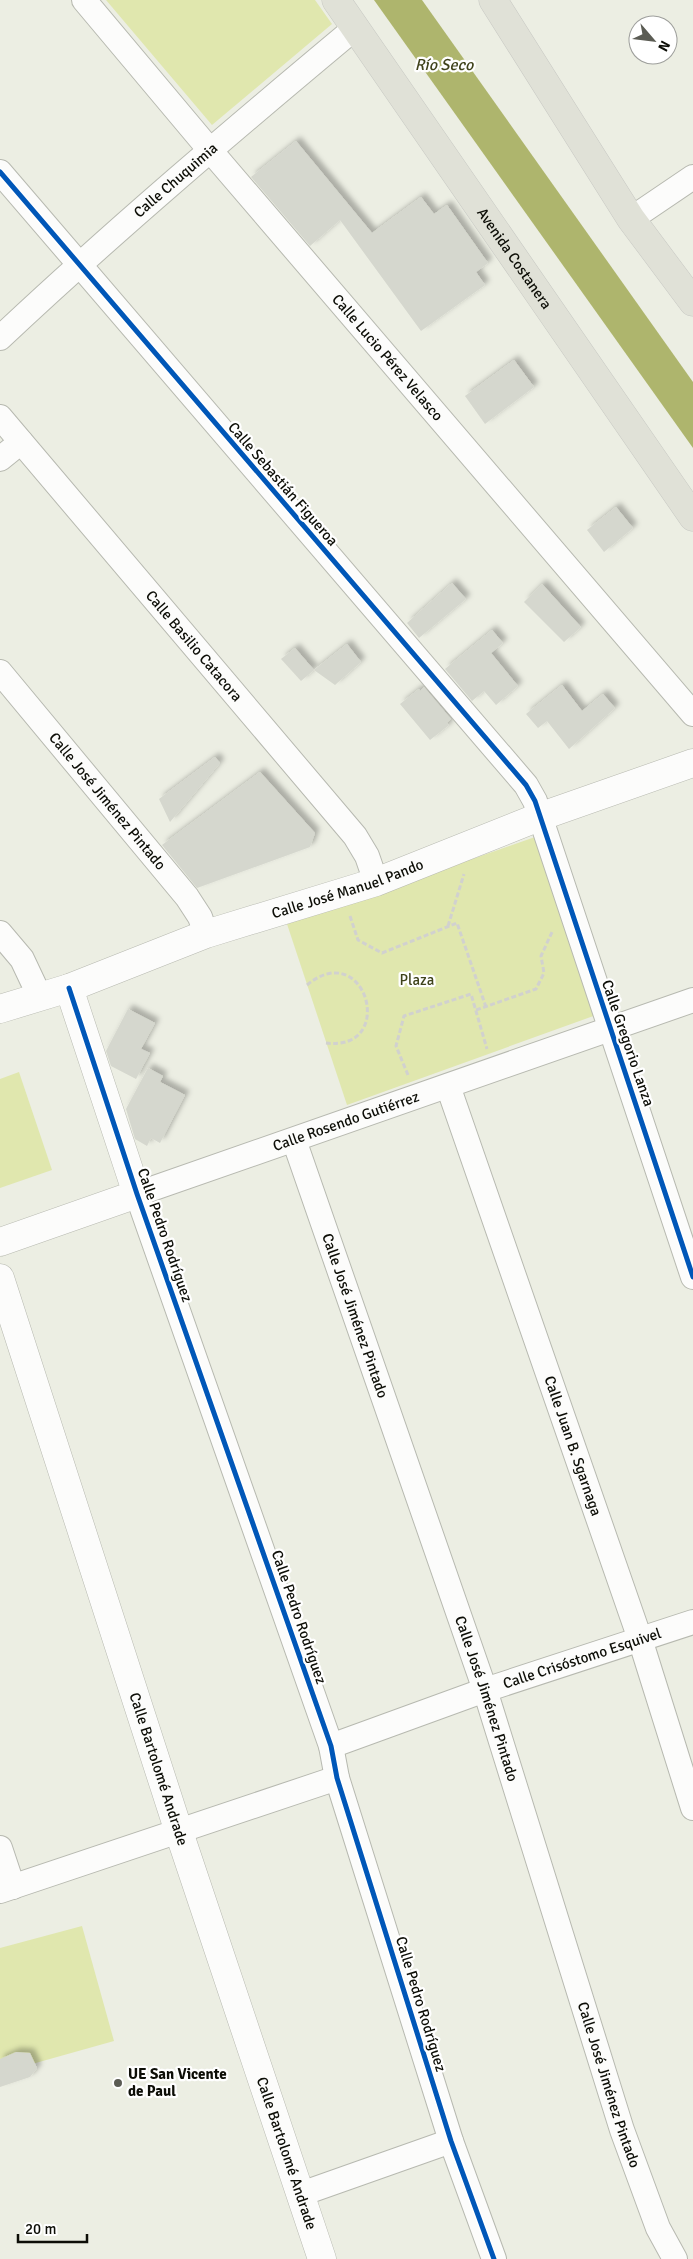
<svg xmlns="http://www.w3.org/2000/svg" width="693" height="2259" viewBox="0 0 693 2259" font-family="Signika,sans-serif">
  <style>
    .green { fill: #e0e7ae }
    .water { fill: #aeb56d }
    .building { fill: #d5d7ce; filter: url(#shadow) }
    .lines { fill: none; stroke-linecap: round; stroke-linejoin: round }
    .minor-casing { stroke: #b7b9b0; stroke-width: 26 }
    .tertiary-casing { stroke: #b7b9b0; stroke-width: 29 }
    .primary-casing { stroke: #c7c8c3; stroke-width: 29 }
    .path { stroke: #d1d1cf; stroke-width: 3; stroke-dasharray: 5 2.5; stroke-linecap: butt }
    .minor { stroke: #fcfcfb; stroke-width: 24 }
    .tertiary { stroke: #fcfcfb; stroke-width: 28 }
    .primary { stroke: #e0e1d7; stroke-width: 28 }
    .cycleway-casing { stroke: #fff; stroke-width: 8 }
    .cycleway { stroke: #0057b8; stroke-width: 5 }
    .poi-dot { fill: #5b5c54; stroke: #fff; stroke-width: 2 }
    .labels { text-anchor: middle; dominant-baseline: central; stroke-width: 4.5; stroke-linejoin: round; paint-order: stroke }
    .street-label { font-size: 15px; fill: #0d0e07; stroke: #fff }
    .park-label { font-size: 15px; fill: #3f431b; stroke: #fff }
    .poi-label { font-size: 15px; font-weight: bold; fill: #0d0e07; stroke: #fff; text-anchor: start }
    .water-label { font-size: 16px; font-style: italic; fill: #3f421a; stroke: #fff }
  </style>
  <defs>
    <filter id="shadow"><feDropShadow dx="4.5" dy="-4.5" stdDeviation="2.5" flood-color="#0004"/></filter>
  </defs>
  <rect width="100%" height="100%" fill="#eceee3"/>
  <g class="green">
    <path d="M 106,0 L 315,0 L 332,24 L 212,125 Z"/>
    <path d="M 535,837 L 599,1014 L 347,1105 L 287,924 Z"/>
    <path d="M 19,1072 L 52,1170 L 0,1188 L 0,1079 Z"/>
    <path d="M 82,1926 L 114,2041 L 0,2073 L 0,1948 Z"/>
  </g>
  <path class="water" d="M 374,0 L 422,0 L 693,382 L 693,448 Z"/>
  <g class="building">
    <path d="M 296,141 L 372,233 L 421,197 L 434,214 L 447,205 L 488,263 L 476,272 L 485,285 L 421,331 L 340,220 L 310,246 L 251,177 Z"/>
    <path d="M 514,360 L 534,387 L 485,424 L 465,396 Z"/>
    <path d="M 616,507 L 633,528 L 604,552 L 587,530 Z"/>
    <path d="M 452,583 L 466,599 L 419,638 L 407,623 Z"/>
    <path d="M 542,584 L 581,627 L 564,642 L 524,602 Z"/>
    <path d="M 492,630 L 503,643 L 491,653 L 518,686 L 496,705 L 484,691 L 472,701 L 445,669 Z"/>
    <path d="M 347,644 L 361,662 L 335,685 L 314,670 Z"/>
    <path d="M 295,648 L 314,670 L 301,681 L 281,659 Z"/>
    <path d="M 562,685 L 582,711 L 603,694 L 615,708 L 569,749 L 547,721 L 538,728 L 526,714 Z"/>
    <path d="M 424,687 L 451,719 L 447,723 L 449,725 L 430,740 L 400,704 L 419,689 L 420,691 Z"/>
    <path d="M 215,757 L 220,763 L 170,822 L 159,799 Z"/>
    <path d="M 260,772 L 315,833 L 310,847 L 197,888 L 162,845 Z"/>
    <path d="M 128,1009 L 155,1023 L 141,1049 L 150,1053 L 136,1079 L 111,1066 L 106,1051 Z"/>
    <path d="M 148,1068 L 163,1076 L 160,1082 L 185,1095 L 160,1143 L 151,1138 L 147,1146 L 135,1139 L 126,1109 Z"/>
    <path d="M 16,2052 L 30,2053 L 37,2068 L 30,2077 L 0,2087 L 0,2059 Z"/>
  </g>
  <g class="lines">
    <defs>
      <g id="minor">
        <path id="s1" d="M 84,0 L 209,149 L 693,714"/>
        <path d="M 0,172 L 526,785 L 535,801 L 693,1277"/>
        <path d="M 631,219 L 693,177"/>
        <path id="s2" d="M 0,338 C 115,230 234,129 355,28"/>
        <path id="s3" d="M 0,417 L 355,836 L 367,856 L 376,882"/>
        <path d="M 0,459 L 21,442"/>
        <path id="s4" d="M 0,672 L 187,897 L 200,917 L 206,934"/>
        <path d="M 0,933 L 22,959 L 39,995"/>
        <path id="s5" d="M 448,1086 L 640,1639 L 693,1808"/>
        <path id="s6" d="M 294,1140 L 485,1690 L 622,2130 L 658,2228 L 675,2259"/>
        <path id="s7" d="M 331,1746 L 485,1690 L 693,1622"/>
        <path d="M 0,1848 L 13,1887"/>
        <path d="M 0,1891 L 337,1778"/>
        <path d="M 301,2194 L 451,2141"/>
        <path id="s8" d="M 494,2259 L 451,2141 L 337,1778 L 331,1746 L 137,1194 L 693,1000"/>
      </g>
      <g id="tertiary">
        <path id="s9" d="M 0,1009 L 69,988 L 206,934 L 376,882 L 539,817 L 693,763"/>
        <path d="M 0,1242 L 137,1194 L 69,988"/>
        <path id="s10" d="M 0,1278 L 179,1832 L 322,2259"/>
      </g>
      <g id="primary">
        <path id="s11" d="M 336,0 L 693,517"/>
        <path d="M 493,0 L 631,219 L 693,302"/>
      </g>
    </defs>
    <use href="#minor" class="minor-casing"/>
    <use href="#tertiary" class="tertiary-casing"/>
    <use href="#primary" class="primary-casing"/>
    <g class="path">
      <path d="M 350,916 L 358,940 L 382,953 L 457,923 L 486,1007"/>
      <path d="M 448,926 L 464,874"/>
      <path d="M 307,985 C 366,936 398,1052 326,1043"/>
      <path d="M 476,1010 L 536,989 L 544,973 L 541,956 L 553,930"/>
      <path d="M 408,1075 L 396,1046 L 404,1016 L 471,994 L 487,1049"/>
    </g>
    <use href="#minor" class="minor"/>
    <use href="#tertiary" class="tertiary"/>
    <use href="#primary" class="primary"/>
    <defs>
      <g id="cycleway">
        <path d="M 0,172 L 526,785 L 535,801 L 693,1277"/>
        <path d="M 69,988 L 137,1194 L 331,1746 L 337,1778 L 451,2141 L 494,2259"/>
      </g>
    </defs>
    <use href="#cycleway" class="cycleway-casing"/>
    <use href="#cycleway" class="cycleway"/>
  </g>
  <circle class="poi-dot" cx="118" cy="2083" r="5"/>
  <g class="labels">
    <g class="street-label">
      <text stroke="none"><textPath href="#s2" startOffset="236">Calle Chuquimia</textPath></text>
      <text stroke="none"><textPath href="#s11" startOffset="314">Avenida Costanera</textPath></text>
      <text stroke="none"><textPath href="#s1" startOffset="469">Calle Lucio Pérez Velasco</textPath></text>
      <text transform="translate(283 484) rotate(49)">Calle Sebastián Figueroa</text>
      <text stroke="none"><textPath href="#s3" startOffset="300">Calle Basilio Catacora</textPath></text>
      <text stroke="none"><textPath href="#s4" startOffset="168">Calle José Jiménez Pintado</textPath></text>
      <text stroke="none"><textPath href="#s9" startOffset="368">Calle José Manuel Pando</textPath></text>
      <text transform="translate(628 1043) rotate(71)">Calle Gregorio Lanza</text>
      <text stroke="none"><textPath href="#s8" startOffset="1345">Calle Rosendo Gutiérrez</textPath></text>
      <text transform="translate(165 1235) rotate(71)">Calle Pedro Rodríguez</text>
      <text stroke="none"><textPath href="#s6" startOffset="186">Calle José Jiménez Pintado</textPath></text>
      <text stroke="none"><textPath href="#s5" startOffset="381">Calle Juan B. Sgarnaga</textPath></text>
      <text transform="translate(299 1617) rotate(71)">Calle Pedro Rodríguez</text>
      <text stroke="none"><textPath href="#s7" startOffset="266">Calle Crisóstomo Esquivel</textPath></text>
      <text stroke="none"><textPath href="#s6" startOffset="591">Calle José Jiménez Pintado</textPath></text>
      <text stroke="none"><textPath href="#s10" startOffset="516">Calle Bartolomé Andrade</textPath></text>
      <text transform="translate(421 2004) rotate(73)">Calle Pedro Rodríguez</text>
      <text stroke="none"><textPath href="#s6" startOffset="996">Calle José Jiménez Pintado</textPath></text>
      <text stroke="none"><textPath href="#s10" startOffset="921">Calle Bartolomé Andrade</textPath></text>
    </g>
    <g class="park-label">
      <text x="417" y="980">Plaza</text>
    </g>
    <g class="poi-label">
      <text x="128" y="2074">UE San Vicente<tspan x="128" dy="17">de Paul</tspan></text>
    </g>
    <g class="water-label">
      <text x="444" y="65">Río Seco</text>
    </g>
  </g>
  <g transform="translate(653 40) rotate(118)"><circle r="24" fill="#ffffff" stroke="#9e9f9c"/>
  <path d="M0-4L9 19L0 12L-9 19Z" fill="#5b5c54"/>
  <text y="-8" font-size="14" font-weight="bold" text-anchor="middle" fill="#0d0e07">N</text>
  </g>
  <path d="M18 2234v8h69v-8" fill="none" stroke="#0d0e07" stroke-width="2.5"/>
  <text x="25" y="2234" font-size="15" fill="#0d0e07" stroke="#ffffff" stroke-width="4" paint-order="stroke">20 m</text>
</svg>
